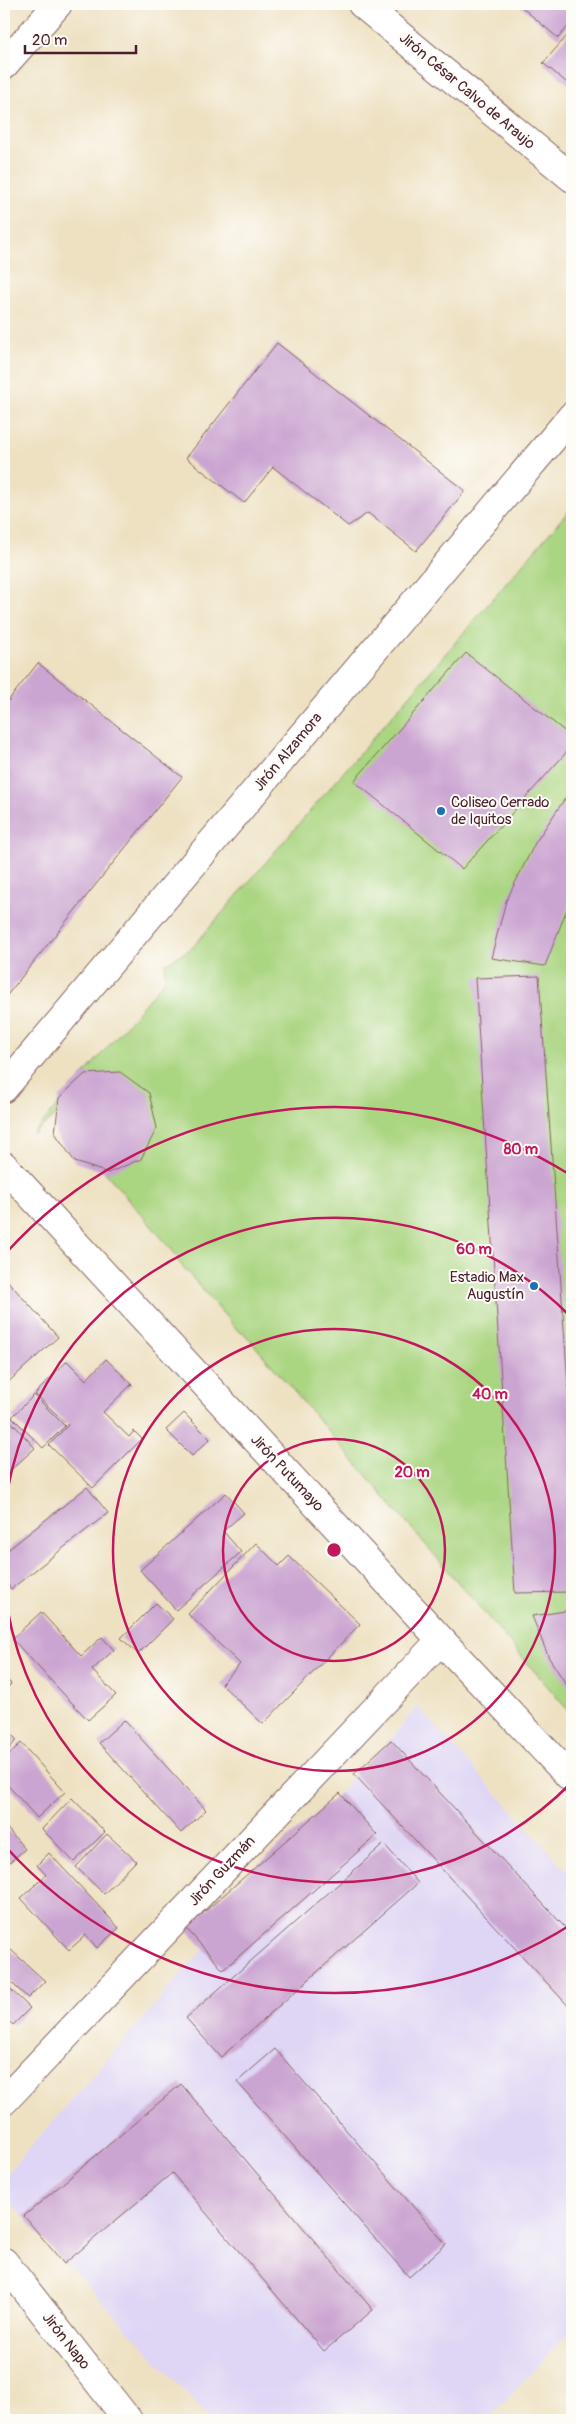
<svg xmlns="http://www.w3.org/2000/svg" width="576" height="2424" viewBox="0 0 576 2424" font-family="Pangolin,sans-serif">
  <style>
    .built { fill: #dfd5f5 }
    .green { fill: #aad581; stroke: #7a7a56 }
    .building { fill: #cba5d1 }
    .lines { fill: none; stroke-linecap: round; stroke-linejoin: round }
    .street-casing { stroke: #836360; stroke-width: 30 }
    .secondary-casing { stroke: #836360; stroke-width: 30 }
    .street { stroke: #fff; stroke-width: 28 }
    .secondary { stroke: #fff; stroke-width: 28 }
    .ring { fill: none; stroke: #c2185b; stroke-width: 2.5 }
    .poi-dot { fill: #1f6fb2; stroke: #fdfcf7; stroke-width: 2 }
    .labels { text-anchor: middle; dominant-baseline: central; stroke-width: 4; stroke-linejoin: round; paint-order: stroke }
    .street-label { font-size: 15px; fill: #4a1f2b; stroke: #fdfcf7 }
    .poi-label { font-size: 15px; fill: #4a1f2b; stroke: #fdfcf7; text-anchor: start }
    .centre { fill: #c2185b; stroke: #fdfcf7; stroke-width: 2.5 }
    .ring-label { font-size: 15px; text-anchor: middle; font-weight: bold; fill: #c2185b; stroke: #fdfcf7; stroke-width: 4; stroke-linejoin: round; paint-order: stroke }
  </style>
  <rect width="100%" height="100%" fill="#fdfcf7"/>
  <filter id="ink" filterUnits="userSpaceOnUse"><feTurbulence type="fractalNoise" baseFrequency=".02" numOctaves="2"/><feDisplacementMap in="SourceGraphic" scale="10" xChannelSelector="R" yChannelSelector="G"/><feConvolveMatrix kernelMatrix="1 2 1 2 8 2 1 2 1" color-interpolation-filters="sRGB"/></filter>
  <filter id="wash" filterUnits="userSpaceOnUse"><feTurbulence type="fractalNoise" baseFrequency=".0096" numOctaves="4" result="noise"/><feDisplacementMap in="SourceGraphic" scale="20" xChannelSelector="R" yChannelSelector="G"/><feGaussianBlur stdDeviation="1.12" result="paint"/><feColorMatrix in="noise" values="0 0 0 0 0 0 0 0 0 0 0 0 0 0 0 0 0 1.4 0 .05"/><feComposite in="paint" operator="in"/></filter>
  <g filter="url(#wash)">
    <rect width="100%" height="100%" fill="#eee1c2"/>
    <path class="built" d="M 417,1706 L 572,1877 L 572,2329 L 487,2420 L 211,2420 L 4,2195 L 4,2177 L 340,1793 L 354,1774 L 391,1740 Z"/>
    <path class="green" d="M 572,507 L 572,1715 L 243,1332 L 239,1332 L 178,1261 L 178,1257 L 56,1115 L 33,1134 L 165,980 L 165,964 L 192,948 Z"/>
    <g id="blocks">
      <g class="building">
        <path d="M 518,4 L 572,4 L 572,22 L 558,38 Z"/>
        <path d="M 572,30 L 572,87 L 543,63 Z"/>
        <path d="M 277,343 L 465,491 L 416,551 L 368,513 L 348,526 L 273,467 L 244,503 L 186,458 Z"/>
        <path d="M 466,653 L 572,737 L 572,746 L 462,869 L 354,781 Z"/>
        <path d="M 38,663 L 182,777 L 4,999 L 4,706 Z"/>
        <path d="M 572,792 L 572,896 L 545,966 L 491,958 L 506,901 L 535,843 L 566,797 Z"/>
        <path d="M 539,976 L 572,1441 L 572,1592 L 515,1593 L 475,978 Z"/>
        <path d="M 120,1072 L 149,1093 L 157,1128 L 141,1159 L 108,1173 L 75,1162 L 55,1133 L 59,1098 L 85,1074 Z"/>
        <path d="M 4,1277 L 58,1337 L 4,1386 Z"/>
        <path d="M 106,1359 L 132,1384 L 103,1412 L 129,1437 L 134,1431 L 142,1439 L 93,1488 L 49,1445 L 68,1425 L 35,1394 L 67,1361 L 86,1380 Z"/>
        <path d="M 34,1395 L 65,1426 L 43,1448 L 12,1417 Z"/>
        <path d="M 184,1413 L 210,1439 L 192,1456 L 166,1430 Z"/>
        <path d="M 7,1417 L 35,1448 L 4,1476 L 4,1420 Z"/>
        <path d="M 87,1487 L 108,1513 L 11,1589 L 4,1580 L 4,1553 Z"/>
        <path d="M 226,1493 L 244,1513 L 223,1531 L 241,1552 L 176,1610 L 140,1570 Z"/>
        <path d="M 256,1543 L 279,1566 L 289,1556 L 360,1624 L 263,1724 L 221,1684 L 240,1664 L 188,1614 Z"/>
        <path d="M 156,1603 L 173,1619 L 138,1654 L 121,1638 Z"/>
        <path d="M 572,1610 L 572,1693 L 549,1658 L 532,1616 Z"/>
        <path d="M 41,1612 L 81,1656 L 102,1637 L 114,1650 L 92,1670 L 116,1695 L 88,1720 L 12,1639 Z"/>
        <path d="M 4,1676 L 11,1684 L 4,1691 Z"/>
        <path d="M 124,1720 L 206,1810 L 181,1833 L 99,1743 Z"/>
        <path d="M 4,1727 L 17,1740 L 4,1754 Z"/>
        <path d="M 391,1740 L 572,1935 L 572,2010 L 354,1774 Z"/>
        <path d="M 21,1743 L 65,1792 L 37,1818 L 4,1781 L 4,1759 Z"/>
        <path d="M 340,1793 L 377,1835 L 223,1970 L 186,1928 Z"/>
        <path d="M 72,1798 L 105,1832 L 74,1862 L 42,1829 Z"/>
        <path d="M 4,1825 L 25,1849 L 4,1867 Z"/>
        <path d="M 107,1834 L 136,1861 L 104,1894 L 76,1867 Z"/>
        <path d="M 384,1844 L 418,1883 L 221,2057 L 186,2018 Z"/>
        <path d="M 49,1853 L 119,1928 L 97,1948 L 86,1935 L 69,1950 L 21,1898 L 46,1875 L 37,1865 Z"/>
        <path d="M 10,1949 L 45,1981 L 28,1998 L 4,1976 L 4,1955 Z"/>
        <path d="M 4,1983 L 30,2008 L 13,2025 L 4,2016 Z"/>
        <path d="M 275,2049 L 446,2244 L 409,2277 L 237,2082 Z"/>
        <path d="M 181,2084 L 373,2310 L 324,2351 L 172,2173 L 64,2264 L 24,2216 Z"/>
      </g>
    </g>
  </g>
  <g filter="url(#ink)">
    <use href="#blocks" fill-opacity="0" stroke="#836360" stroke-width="1"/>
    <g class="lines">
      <defs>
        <g id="street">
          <path d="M 362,4 L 572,178"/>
          <path d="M 4,65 L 58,4"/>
          <path d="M 4,2101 L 441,1640"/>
          <path d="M 4,2262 L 128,2420"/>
        </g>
        <g id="secondary">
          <path d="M 4,1088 L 572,416"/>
          <path d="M 4,1166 L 441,1640 L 572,1779"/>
        </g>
      </defs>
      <use href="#street" class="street-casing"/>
      <use href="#secondary" class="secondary-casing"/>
      <use href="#street" class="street"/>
      <use href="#secondary" class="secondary"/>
    </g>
  </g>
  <g class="ring">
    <circle cx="334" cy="1550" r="111"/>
    <circle cx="334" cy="1550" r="221"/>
    <path d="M571 1783A332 332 0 0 1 4 1585M4 1515A332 332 0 0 1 571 1317"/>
    <path d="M572 1924A443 443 0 0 1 5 1846M5 1254A443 443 0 0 1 572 1176"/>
  </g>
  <g class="poi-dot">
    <circle cx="441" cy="811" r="5"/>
    <circle cx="534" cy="1286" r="5"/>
  </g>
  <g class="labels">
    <g class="street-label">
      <text transform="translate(467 91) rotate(40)">Jirón César Calvo de Araujo</text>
      <text transform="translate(288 752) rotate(-50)">Jirón Alzamora</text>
      <text transform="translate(287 1473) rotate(47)">Jirón Putumayo</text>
      <text transform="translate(222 1871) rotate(-47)">Jirón Guzmán</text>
      <text transform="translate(66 2341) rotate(52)">Jirón Napo</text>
    </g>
    <g class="poi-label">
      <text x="451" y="802">Coliseo Cerrado<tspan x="451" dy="17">de Iquitos</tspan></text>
      <text x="524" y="1277" text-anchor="end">Estadio Max<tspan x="524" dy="17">Augustín</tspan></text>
    </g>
  </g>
  <circle cx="334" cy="1550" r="8" class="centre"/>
  <g class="ring-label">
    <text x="521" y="1154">80 m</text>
    <text x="474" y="1254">60 m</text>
    <text x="490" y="1399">40 m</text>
    <text x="412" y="1477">20 m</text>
  </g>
  <rect width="576" height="2424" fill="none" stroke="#fdfcf7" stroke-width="20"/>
  <path d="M25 45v8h111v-8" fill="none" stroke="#4a1f2b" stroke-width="2.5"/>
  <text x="32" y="45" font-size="15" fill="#4a1f2b" stroke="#fdfcf7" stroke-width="4" paint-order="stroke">20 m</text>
</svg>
